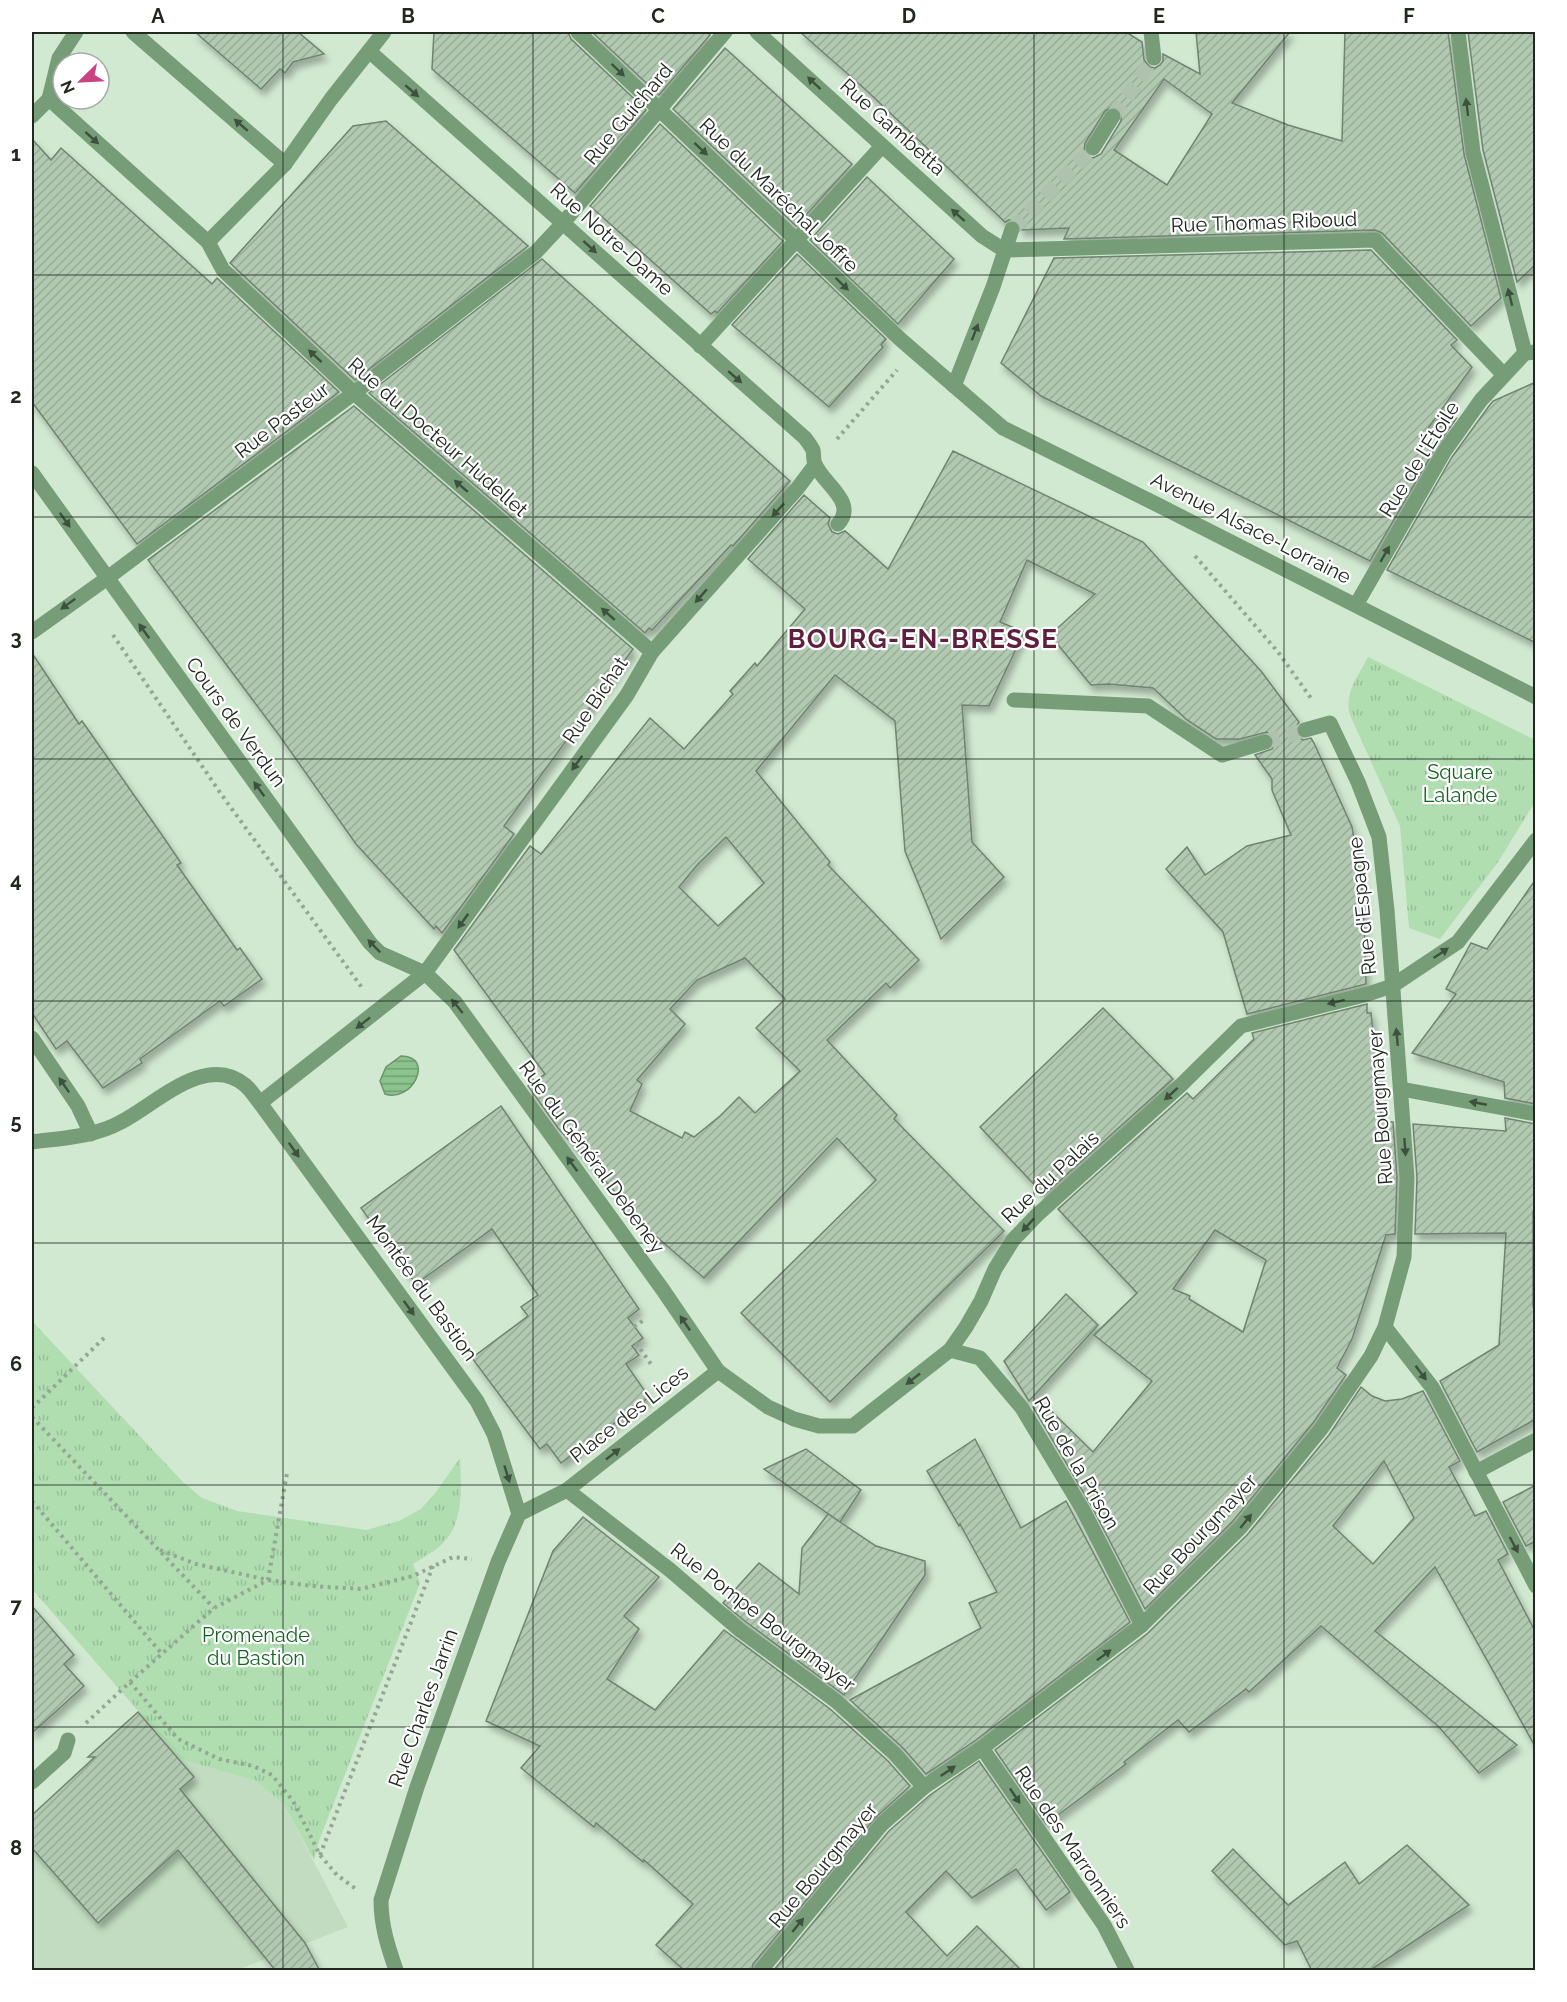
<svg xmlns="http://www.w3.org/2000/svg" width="1567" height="2002" viewBox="0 0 1567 2002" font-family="Raleway,sans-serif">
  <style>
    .built { fill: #c1dcc1 }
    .grass { fill: url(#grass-tufts) }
    .water { fill: url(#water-rules); stroke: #6b946c; stroke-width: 1.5 }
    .building { fill: url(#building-hatch); stroke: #6f8470; stroke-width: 1.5; fill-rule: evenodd; filter: url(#shadow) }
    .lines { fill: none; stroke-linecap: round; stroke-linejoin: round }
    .minor-tunnel { stroke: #aec2ae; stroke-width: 15; stroke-dasharray: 15 8; stroke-linecap: butt }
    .path { stroke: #94a694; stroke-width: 4; stroke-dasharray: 3 4.5; stroke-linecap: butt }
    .minor { stroke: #769d78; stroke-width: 15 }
    .oneway { fill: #3e513f }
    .grid { fill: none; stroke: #202820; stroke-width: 1.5; stroke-opacity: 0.55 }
    .labels { text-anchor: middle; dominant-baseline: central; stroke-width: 4.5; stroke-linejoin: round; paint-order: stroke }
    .street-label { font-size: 20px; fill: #202820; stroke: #fff }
    .park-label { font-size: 20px; fill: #146422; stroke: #fff }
    .district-label { font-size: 26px; font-weight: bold; letter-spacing: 1.5px; fill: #601f3c; stroke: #fff }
    .neatline { fill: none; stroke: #202820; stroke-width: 2 }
    .grid-label { font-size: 20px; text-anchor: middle; font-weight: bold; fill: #202820 }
  </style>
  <defs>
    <pattern id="grass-tufts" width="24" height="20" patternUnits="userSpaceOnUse" patternTransform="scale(1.5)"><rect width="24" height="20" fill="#b0deb1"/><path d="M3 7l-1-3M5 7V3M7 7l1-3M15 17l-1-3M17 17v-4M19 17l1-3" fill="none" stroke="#97be98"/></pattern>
    <pattern id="water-rules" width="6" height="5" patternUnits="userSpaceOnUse" patternTransform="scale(1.5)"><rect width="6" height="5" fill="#8bc38d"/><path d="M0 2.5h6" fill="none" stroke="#719e73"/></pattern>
    <pattern id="building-hatch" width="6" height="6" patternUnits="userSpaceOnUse" patternTransform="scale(1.5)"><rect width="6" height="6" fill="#b1c8b1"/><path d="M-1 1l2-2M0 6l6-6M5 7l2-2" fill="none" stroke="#98ac98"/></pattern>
    <filter id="shadow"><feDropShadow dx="3.5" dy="6" stdDeviation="3" flood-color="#0004"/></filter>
  </defs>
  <rect width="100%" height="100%" fill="#d1e8d1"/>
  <path class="built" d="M 138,1712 L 180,1759 L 256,1781 L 284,1805 L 348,1927 L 237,1970 L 32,1970 L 32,1817 Z"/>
  <g class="grass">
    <path d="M 1368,657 L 1535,740 L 1535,802 L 1498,862 L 1440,939 L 1409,928 L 1400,826 L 1350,715 C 1344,692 1358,677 1368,657 Z"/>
    <path d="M 32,1321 L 182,1481 L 202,1498 L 237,1511 L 366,1530 L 399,1521 L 421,1509 L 436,1492 L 460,1458 C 461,1488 465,1524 440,1546 C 432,1553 422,1558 413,1564 L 420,1583 L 320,1838 L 314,1860 L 284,1805 L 256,1781 L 180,1759 L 32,1589 Z"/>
  </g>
  <path class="water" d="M 401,1056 C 435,1056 413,1103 385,1094 L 380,1081 L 386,1067 Z"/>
  <g class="building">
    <path d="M 195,32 L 298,32 L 324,54 L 293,62 L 285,73 L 280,69 L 261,89 Z"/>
    <path d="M 434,32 L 568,32 L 571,39 L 646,110 L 575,193 L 432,69 Z"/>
    <path d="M 592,32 L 706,32 L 710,35 L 659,95 Z"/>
    <path d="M 800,32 L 1126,32 L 1142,42 L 1144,60 L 1150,67 L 1155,68 L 1160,65 L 1163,61 L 1163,54 L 1200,74 L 1196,32 L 1290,32 L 1232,103 L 1288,125 L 1342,141 L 1345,32 L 1448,32 L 1464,154 L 1501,298 L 1471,326 L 1382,233 L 1375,230 L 1064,239 L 1069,228 L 1021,230 L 1020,223 L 1016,220 L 1009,220 L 1005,222 L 866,90 ZM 1164,79 L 1212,114 L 1167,185 L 1114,150 ZM 1113,106 L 1121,111 L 1121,121 L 1101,154 L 1093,158 L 1088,157 L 1084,152 L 1085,143 L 1105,111 Z"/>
    <path d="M 1468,32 L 1536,32 L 1536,264 L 1517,282 L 1483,150 Z"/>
    <path d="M 725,48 L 852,164 L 796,226 L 673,109 Z"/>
    <path d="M 386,121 L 528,246 L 355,380 L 230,263 L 353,126 Z"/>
    <path d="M 660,124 L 783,241 L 717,313 L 715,311 L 711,314 L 590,206 Z"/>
    <path d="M 32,139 L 51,160 L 61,148 L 212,284 L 217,278 L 339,392 L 137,544 L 32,402 Z"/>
    <path d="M 867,177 L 954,259 L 898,324 L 810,240 Z"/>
    <path d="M 1371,250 L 1457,340 L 1451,345 L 1472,367 L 1424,434 L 1456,419 L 1436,447 L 1370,561 L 1041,396 L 1001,363 L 1054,258 Z"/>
    <path d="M 797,254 L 886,339 L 881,345 L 883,347 L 829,407 L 732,325 Z"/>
    <path d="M 542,259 L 790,481 L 733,546 L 731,545 L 652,630 L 649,628 L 645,633 L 369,393 Z"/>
    <path d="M 1536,382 L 1536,643 L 1387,570 L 1452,457 L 1489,406 L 1493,401 Z"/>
    <path d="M 354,406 L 633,649 L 504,826 L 514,834 L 442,933 L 436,926 L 434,929 L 356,844 L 279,735 L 148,560 Z"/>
    <path d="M 953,451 L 1143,542 L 1261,671 L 1299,722 L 1295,728 L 1298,737 L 1303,740 L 1311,738 L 1314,743 L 1352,827 L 1363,894 L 1366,984 L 1247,1014 L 1223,932 L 1166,869 L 1187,847 L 1205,875 L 1247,846 L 1291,835 L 1272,790 L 1272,779 L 1255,755 L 1272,749 L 1275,744 L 1274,739 L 1267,732 L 1240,739 L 1216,739 L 1187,720 L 1153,688 L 1109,684 L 1091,685 L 1050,635 L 1095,594 L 1027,560 L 1000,622 L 1024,632 L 989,706 L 962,705 L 972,842 L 1004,877 L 941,939 L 905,851 L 895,721 L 835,675 L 756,771 L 830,862 L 828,865 L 919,960 L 890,988 L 886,983 L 827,1040 L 897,1115 L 894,1119 L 1004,1231 L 830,1402 L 741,1313 L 876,1180 L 837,1138 L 704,1278 L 650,1231 L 558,1128 L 528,1086 L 545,1074 L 454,950 L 530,846 L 541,854 L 650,718 L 684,749 L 733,694 L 730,691 L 755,663 L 757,666 L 805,609 L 748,559 L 804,495 L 830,518 L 828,524 L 832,532 L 838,534 L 845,531 L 888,569 ZM 726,837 L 764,883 L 718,926 L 679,887 L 698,864 ZM 745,958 L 785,999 L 756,1028 L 800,1071 L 755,1113 L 739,1097 L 720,1116 L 694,1137 L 685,1132 L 682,1138 L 630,1111 L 642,1084 L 637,1080 L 685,1024 L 670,1009 L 697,980 Z"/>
    <path d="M 32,653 L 79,724 L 82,721 L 162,835 L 181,863 L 177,865 L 218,923 L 237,950 L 240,948 L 262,979 L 224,1006 L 220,1001 L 140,1059 L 142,1063 L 103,1088 L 67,1041 L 56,1049 L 32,1013 Z"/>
    <path d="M 1536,879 L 1536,1104 L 1505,1098 L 1504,1082 L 1412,1053 L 1456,994 L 1446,989 L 1471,943 L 1487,949 Z"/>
    <path d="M 1367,1004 L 1367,1013 L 1371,1013 L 1382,1122 L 1393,1122 L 1397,1178 L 1395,1234 L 1386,1235 L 1352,1339 L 1337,1368 L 1346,1375 L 1313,1423 L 1233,1521 L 1145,1609 L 1091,1505 L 1033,1407 L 1041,1401 L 1093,1452 L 1152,1381 L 1094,1335 L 1137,1293 L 1058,1209 L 1187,1093 L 1193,1099 L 1254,1039 L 1252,1033 ZM 1215,1230 L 1266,1260 L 1243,1332 L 1189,1299 L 1190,1296 L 1173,1289 Z"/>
    <path d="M 1103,1008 L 1173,1079 L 1044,1195 L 980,1127 Z"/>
    <path d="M 501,1106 L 639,1309 L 628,1318 L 643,1338 L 632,1346 L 639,1355 L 626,1364 L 649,1397 L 561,1463 L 547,1444 L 540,1449 L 472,1358 L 528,1316 L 521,1307 L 538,1295 L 492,1229 L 416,1284 L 361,1208 Z"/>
    <path d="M 1505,1118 L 1536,1124 L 1536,1211 L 1533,1211 L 1533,1307 L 1536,1307 L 1536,1419 L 1477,1452 L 1440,1381 L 1499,1345 L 1506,1233 L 1415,1234 L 1417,1178 L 1413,1124 L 1506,1131 Z"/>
    <path d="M 1066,1294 L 1098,1325 L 1029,1401 L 1004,1361 Z"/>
    <path d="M 1361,1387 L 1372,1396 L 1385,1401 L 1402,1399 L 1423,1391 L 1460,1461 L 1449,1467 L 1475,1516 L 1486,1511 L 1508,1554 L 1498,1560 L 1536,1633 L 1536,1748 L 1435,1567 L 1375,1631 L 1517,1745 L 1479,1773 L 1439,1727 L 1321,1626 L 1249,1692 L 1246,1689 L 1189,1732 L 1178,1720 L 1124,1762 L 1126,1764 L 1046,1824 L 995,1750 L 1148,1633 L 1247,1535 L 1329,1435 ZM 1384,1461 L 1414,1518 L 1373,1564 L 1333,1526 Z"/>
    <path d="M 975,1439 L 1021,1528 L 1066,1501 L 1130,1622 L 976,1740 L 926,1774 L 902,1747 L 850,1700 L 981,1628 L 969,1603 L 997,1592 L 960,1524 L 959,1526 L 927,1471 Z"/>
    <path d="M 806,1449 L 861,1490 L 840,1522 L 764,1469 Z"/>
    <path d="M 1536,1485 L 1536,1541 L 1526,1546 L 1503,1502 Z"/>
    <path d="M 828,1514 L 876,1546 L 925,1561 L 925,1575 L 844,1695 L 746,1622 L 723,1603 L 759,1563 L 799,1594 L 802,1548 Z"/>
    <path d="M 583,1517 L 659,1577 L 624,1616 L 639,1629 L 607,1679 L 655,1710 L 724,1630 L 830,1709 L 888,1761 L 910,1786 L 875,1818 L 753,1964 L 752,1971 L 685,1971 L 656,1945 L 693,1904 L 644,1860 L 643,1862 L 596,1823 L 594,1827 L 521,1768 L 540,1746 L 486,1721 L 553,1551 Z"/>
    <path d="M 32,1606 L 74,1655 L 64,1664 L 84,1686 L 32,1733 Z"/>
    <path d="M 138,1712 L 194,1777 L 180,1789 L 305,1943 L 320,1971 L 276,1971 L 178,1850 L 98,1923 L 32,1848 L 32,1815 L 95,1757 L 88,1757 Z"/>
    <path d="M 979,1761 L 1070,1892 L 1046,1910 L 1016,1869 L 972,1898 L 946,1871 L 906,1912 L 947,1956 L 977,1926 L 1022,1971 L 773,1971 L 889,1831 L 930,1795 Z"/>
    <path d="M 1407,1845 L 1469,1905 L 1369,1971 L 1312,1971 L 1297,1941 L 1285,1945 L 1212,1871 L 1233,1849 L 1288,1905 L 1345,1862 L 1359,1884 Z"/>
  </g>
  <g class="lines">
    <g class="minor-tunnel">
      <path d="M 1113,116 L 1154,58"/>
      <path d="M 1012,229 L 1093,148"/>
      <path d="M 1265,742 L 1305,730"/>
    </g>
    <g class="path">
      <path d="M 837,439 L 897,370"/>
      <path d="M 1195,556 L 1278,652 L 1313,701"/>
      <path d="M 113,635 L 221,794 L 363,989"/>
      <path d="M 634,1327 L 645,1319"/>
      <path d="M 636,1343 L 653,1367"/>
      <path d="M 32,1408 L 105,1337"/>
      <path d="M 32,1417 L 214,1608"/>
      <path d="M 32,1501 L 162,1654"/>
      <path d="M 160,1550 L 196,1564 L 268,1580 L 312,1586 L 361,1589 L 413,1576 L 453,1557 L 472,1559"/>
      <path d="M 130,1682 L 178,1739 L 219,1759 L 253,1766 L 272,1775 L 293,1801 L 320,1855 L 337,1875 L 356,1889"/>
      <path d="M 86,1723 L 130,1682 L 214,1608 L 268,1580 L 287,1473"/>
      <path d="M 320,1855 L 433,1566"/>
    </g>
    <g class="minor">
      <path d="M 133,32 L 285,164"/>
      <path d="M 578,32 L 900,339 L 1003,428 L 1158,505 L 1536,697"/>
      <path d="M 757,32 L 982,236 L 1004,250"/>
      <path d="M 1151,32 L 1154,58"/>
      <path d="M 1458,32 L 1473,152 L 1525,353"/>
      <path d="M 369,51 L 805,438 C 808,442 811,446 813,450 C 814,454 813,460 815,464 C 823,484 858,502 838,524"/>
      <path d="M 49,99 L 208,242 L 223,270 L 354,393 L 652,652"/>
      <path d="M 49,99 L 59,58 L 76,32"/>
      <path d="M 32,116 L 49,99"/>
      <path d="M 1093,148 L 1113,116"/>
      <path d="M 208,242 L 285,164 L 331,99 L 384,32"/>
      <path d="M 1004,250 L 1375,240 L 1504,375"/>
      <path d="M 700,346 L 882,146"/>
      <path d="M 954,386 L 993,287 L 1012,229"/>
      <path d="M 32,473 L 370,943 L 380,953 L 425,973 L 455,1002 L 663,1290 L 718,1371 L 768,1407 L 794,1419 L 819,1426 L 853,1426 L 950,1350 L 966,1327 L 981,1301 L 995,1269 L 1013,1240 L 1037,1215 L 1181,1085 L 1241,1026 L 1368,994 L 1392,986 L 1458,942 L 1536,840"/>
      <path d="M 1356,605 L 1444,452 L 1481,400 L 1525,353 L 1536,352"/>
      <path d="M 32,632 L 106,579 L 354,393 L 535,253 L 563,223 L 725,32"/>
      <path d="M 1014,700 L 1148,706 L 1222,755 L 1265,742"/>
      <path d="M 32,1038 L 78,1106 L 91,1134"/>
      <path d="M 1401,1089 L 1536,1114"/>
      <path d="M 260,1103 L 425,973 L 627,695 L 652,652 L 797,489 L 815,465"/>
      <path d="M 32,1142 C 62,1138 94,1137 121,1122 C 155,1105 206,1052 245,1085 C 251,1090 255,1097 260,1103 L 477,1401 L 494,1434 L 519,1514"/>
      <path d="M 1385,1327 L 1432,1387 L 1536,1586"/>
      <path d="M 950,1350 L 980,1358 L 1022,1408 L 1083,1510 L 1142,1625"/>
      <path d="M 1476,1472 L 1536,1440"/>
      <path d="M 567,1490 L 670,1570 L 740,1630 L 836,1701 L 895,1754 L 924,1787"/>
      <path d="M 982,1748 L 1104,1925 L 1127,1970"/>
      <path d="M 32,1782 L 64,1753 L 68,1740"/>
      <path d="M 396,1970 C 388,1947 381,1926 381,1900 L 417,1787 L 498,1562 L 519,1514 L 567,1490 L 718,1371"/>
      <path d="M 761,1970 L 882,1824 L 924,1787 L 982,1748 L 1142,1625 L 1240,1528 L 1321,1429 L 1371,1356 L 1385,1327 L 1404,1257 L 1407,1178 L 1387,910 L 1379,837 L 1358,782 L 1330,723 L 1305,730"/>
    </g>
  </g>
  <defs><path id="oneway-solid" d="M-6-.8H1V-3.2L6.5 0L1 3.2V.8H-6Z" transform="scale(1.5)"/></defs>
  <g class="oneway">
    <use href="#oneway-solid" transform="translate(618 70) rotate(44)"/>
    <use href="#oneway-solid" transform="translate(814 83) rotate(-137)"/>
    <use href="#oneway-solid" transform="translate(412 91) rotate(41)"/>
    <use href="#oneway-solid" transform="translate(1467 107) rotate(-97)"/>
    <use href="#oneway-solid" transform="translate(241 125) rotate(-139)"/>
    <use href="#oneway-solid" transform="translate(92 138) rotate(42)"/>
    <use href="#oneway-solid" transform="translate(701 149) rotate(43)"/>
    <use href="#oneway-solid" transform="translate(958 215) rotate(-138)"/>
    <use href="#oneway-solid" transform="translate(590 247) rotate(42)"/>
    <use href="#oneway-solid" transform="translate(842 284) rotate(44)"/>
    <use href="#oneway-solid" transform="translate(1510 297) rotate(-104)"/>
    <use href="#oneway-solid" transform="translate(975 332) rotate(-69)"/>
    <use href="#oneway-solid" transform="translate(315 356) rotate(-137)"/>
    <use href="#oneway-solid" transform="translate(735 377) rotate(41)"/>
    <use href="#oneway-solid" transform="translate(461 486) rotate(-139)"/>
    <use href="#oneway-solid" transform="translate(778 510) rotate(133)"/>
    <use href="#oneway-solid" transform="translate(65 520) rotate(55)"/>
    <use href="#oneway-solid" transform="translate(1385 554) rotate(-60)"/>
    <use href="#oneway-solid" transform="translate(701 596) rotate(131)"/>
    <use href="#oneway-solid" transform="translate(68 604) rotate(144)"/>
    <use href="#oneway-solid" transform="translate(608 614) rotate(-139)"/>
    <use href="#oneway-solid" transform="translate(144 631) rotate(-126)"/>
    <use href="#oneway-solid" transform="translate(577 763) rotate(126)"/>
    <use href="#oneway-solid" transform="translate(259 789) rotate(-126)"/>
    <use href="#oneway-solid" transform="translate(463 921) rotate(126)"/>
    <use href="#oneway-solid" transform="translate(374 946) rotate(-134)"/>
    <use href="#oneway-solid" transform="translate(1441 953) rotate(-34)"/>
    <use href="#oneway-solid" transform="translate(1336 1002) rotate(166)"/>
    <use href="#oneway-solid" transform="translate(457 1006) rotate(-129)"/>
    <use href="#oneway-solid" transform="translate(363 1023) rotate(142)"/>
    <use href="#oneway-solid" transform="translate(1397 1037) rotate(-95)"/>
    <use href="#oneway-solid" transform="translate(64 1085) rotate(-125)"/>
    <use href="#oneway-solid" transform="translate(1171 1094) rotate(138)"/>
    <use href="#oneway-solid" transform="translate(1478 1103) rotate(-169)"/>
    <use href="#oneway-solid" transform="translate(1405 1147) rotate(86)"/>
    <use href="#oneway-solid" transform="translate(294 1150) rotate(55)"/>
    <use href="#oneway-solid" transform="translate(572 1164) rotate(-126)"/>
    <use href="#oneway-solid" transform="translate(1028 1225) rotate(133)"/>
    <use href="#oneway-solid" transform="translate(409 1308) rotate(54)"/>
    <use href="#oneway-solid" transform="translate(685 1323) rotate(-124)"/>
    <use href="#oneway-solid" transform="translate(1421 1373) rotate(53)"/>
    <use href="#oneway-solid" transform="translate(913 1379) rotate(142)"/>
    <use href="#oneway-solid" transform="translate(613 1454) rotate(-38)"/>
    <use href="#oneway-solid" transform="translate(507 1474) rotate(73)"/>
    <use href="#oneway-solid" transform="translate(1246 1521) rotate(-51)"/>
    <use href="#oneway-solid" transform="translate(1514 1545) rotate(62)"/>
    <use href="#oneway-solid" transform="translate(1104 1655) rotate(-37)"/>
    <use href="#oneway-solid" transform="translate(948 1771) rotate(-34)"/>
    <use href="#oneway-solid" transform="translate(1015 1796) rotate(56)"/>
    <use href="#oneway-solid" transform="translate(798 1925) rotate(-51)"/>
  </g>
  <path class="grid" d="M 283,32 L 283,1970M 533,32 L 533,1970M 783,32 L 783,1970M 1034,32 L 1034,1970M 1284,32 L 1284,1970M 32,275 L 1536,275M 32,517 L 1536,517M 32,759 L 1536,759M 32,1001 L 1536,1001M 32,1243 L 1536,1243M 32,1485 L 1536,1485M 32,1727 L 1536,1727"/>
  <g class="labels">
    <g class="street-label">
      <text transform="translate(628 114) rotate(-50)">Rue Guichard</text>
      <text transform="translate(893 127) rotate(42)">Rue Gambetta</text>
      <text transform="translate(779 195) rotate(44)">Rue du Maréchal Joffre</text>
      <text transform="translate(1264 222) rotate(-2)">Rue Thomas Riboud</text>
      <text transform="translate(612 239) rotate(42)">Rue Notre-Dame</text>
      <text transform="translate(282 420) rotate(-37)">Rue Pasteur</text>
      <text transform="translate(438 437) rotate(41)">Rue du Docteur Hudellet</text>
      <text transform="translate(1419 459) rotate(-58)">Rue de l'Étoile</text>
      <text transform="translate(1251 528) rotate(27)">Avenue Alsace-Lorraine</text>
      <text transform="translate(595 700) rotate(-56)">Rue Bichat</text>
      <text transform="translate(236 722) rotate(54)">Cours de Verdun</text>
      <text transform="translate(1362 906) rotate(-96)">Rue d'Espagne</text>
      <text transform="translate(1380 1107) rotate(-94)">Rue Bourgmayer</text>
      <text transform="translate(592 1157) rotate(54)">Rue du Général Debeney</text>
      <text transform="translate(1050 1177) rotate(-43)">Rue du Palais</text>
      <text transform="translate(422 1288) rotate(54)">Montée du Bastion</text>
      <text transform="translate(629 1414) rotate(-38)">Place des Lices</text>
      <text transform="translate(1077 1463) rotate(60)">Rue de la Prison</text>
      <text transform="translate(1200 1534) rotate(-47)">Rue Bourgmayer</text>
      <text transform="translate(763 1617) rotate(38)">Rue Pompe Bourgmayer</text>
      <text transform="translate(423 1708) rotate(-70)">Rue Charles Jarrin</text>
      <text transform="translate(1073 1847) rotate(56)">Rue des Marronniers</text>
      <text transform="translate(823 1865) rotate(-50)">Rue Bourgmayer</text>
    </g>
    <g class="park-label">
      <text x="1460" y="772">Square<tspan x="1460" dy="23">Lalande</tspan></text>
      <text x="256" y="1635">Promenade<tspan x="256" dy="23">du Bastion</tspan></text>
    </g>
    <g class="district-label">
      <text x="923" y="639">BOURG-EN-BRESSE</text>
    </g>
  </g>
  <rect width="1567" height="2002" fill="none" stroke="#ffffff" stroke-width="66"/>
  <g transform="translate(81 81) rotate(246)"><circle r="28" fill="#ffffff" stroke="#a6a9a6" stroke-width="1.5"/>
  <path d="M0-4.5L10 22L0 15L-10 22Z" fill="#ca4281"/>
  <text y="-9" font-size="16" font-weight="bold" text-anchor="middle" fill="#202820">N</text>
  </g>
  <rect x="33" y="33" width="1501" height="1936" class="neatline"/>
  <g class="grid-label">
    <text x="158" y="23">A</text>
    <text x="408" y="23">B</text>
    <text x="658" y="23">C</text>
    <text x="909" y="23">D</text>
    <text x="1159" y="23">E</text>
    <text x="1409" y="23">F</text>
    <text x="16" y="161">1</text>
    <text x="16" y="403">2</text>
    <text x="16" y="645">3</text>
    <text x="16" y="887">4</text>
    <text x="16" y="1129">5</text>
    <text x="16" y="1371">6</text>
    <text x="16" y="1613">7</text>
    <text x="16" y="1855">8</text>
  </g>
</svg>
